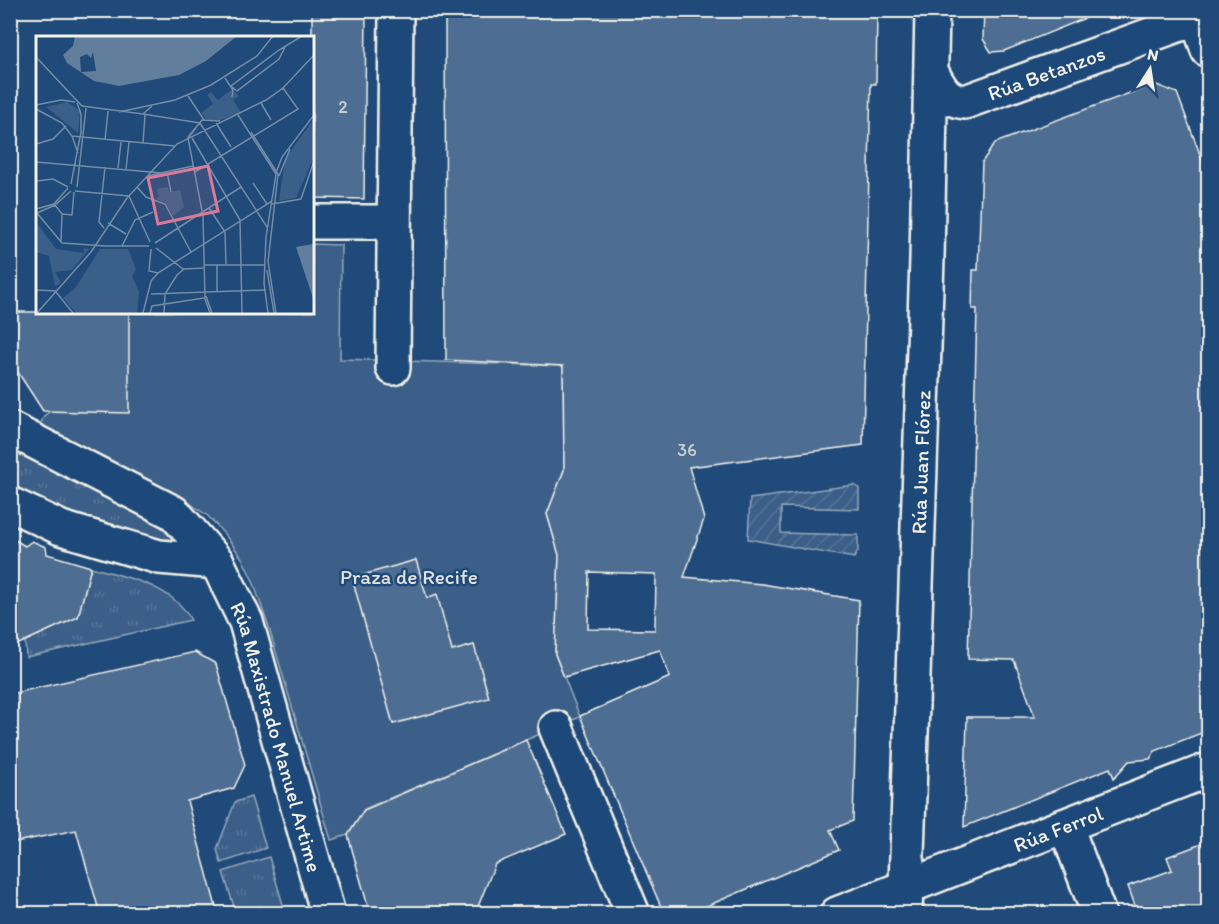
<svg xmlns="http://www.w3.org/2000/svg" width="1219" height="924" viewBox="0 0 1219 924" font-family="Itim,sans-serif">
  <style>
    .grass { fill: url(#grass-tufts); stroke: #97a8b8; stroke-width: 1.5 }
    .park { fill: #3a5f88; stroke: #97a8b8; stroke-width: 1.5 }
    .garden { fill: url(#garden-furrows); stroke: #97a8b8; stroke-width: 1.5 }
    .building { fill: #4d6e92; stroke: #f4f1e8; stroke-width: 1.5; fill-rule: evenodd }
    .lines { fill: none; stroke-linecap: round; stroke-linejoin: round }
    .minor-casing { stroke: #f4f1e8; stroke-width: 38 }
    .major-casing { stroke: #f4f1e8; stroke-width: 38 }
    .minor { stroke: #1f4a7a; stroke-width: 33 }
    .major { stroke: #1f4a7a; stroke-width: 33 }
    .labels { text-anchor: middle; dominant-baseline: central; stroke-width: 5; stroke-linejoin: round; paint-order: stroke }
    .number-label { font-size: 18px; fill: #cad0d2 }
    .street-label { font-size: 21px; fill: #f4f1e8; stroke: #1f4a7a }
    .park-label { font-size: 21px; fill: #e1e2de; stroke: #1f4a7a }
    .inset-road { fill: none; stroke: #748da6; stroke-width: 1.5 }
    .view { fill: #d87a9a; fill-opacity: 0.15; stroke: #d87a9a; stroke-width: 3 }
    .inset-edge { fill: none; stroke: #f4f1e8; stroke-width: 3 }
  </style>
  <defs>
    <pattern id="grass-tufts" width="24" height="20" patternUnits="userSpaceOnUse" patternTransform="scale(1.5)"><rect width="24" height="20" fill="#3a5f88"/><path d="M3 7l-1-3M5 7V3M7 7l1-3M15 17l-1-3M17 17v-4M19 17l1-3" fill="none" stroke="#577699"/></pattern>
    <pattern id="garden-furrows" width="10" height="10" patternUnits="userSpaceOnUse" patternTransform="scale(1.5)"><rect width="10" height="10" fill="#3a5f88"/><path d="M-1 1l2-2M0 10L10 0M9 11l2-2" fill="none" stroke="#577699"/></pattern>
  </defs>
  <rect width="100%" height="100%" fill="#1f4a7a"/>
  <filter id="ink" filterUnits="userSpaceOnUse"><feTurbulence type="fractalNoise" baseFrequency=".0167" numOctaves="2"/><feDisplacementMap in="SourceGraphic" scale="12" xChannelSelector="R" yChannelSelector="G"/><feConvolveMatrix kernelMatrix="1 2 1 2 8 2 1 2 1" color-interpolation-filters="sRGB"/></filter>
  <g filter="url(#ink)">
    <g class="grass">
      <path d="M 10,447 L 157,522 L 178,545 C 122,531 60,520 11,488 Z"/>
      <path d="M 91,567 C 125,577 173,585 191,620 L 26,657 L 25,641 L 78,617 Z"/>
      <path d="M 251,797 L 266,848 L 221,863 L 217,849 L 235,802 Z"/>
      <path d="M 269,857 L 284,908 L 269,913 L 236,913 L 223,872 Z"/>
    </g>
    <path class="park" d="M 312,244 L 341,245 L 340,359 L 563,366 L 564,470 L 547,514 L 559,555 L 555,654 L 580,717 L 364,809 L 348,835 L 331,840 L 269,628 L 253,581 L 242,558 L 226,536 L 208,516 L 185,500 L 38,428 L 45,415 L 61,404 L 129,312 L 312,312 Z"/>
    <path class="garden" d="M 854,485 L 859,488 L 859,509 L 781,507 L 781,533 L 858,535 L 858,551 L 854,558 L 748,539 L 750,499 Z"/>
    <g class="building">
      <path d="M 312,10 L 366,11 L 364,199 L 312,198 Z"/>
      <path d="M 445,10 L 877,10 L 876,84 L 871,84 L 870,124 L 863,445 L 689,467 L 704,519 L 684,577 L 762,584 L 859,600 L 853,821 L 830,830 L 839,850 L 688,914 L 664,914 L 580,716 L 670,677 L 660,650 L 564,677 L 555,654 L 559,555 L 547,514 L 564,470 L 563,366 L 446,360 ZM 589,572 L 656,574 L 655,630 L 588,629 Z"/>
      <path d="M 984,10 L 1103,10 L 1103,11 L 1004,51 L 991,52 L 983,39 Z"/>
      <path d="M 1154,84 L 1177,93 L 1209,178 L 1209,730 L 1155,751 L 1150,759 L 1129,761 L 1114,778 L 1110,768 L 964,827 L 967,717 L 1035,717 L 1014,660 L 968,659 L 977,309 L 972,309 L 973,270 L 978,270 L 982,162 L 995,143 Z"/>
      <path d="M 10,312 L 129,312 L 129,413 L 43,411 L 10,360 Z"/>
      <path d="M 10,537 L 25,546 L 32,541 L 46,547 L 47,554 L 91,567 L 78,617 L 10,648 Z"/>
      <path d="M 416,560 L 427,598 L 437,594 L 452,651 L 474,645 L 489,698 L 393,724 L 352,578 Z"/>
      <path d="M 195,652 L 216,664 L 245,765 L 234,788 L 187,801 L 218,914 L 100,914 L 76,830 L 10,843 L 10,694 Z"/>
      <path d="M 526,740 L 566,834 L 495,864 L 475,914 L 370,914 L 348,835 L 364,810 Z"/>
      <path d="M 1209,841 L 1209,914 L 1138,914 L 1128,886 L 1172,870 L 1167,857 Z"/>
    </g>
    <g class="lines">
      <defs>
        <g id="minor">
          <path d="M 1194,10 L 1208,50"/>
          <path id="s1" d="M 931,71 C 940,88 945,100 965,102 L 1208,14"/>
          <path d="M 312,222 L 394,222"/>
          <path d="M 393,368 L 396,10"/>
          <path id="s2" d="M 10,429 L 174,513 L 217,562 L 246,622 L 328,914"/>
          <path d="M 10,504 L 61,528 L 159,557 L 217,562"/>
          <path d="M 556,728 L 633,914"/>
          <path d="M 1060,827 L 1071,840 L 1099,914"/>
          <path id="s3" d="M 837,914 L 1208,770"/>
        </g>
        <g id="major">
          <path id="s4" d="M 905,914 L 927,259 L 932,10"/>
        </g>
      </defs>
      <use href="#minor" class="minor-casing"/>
      <use href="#major" class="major-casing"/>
      <use href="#minor" class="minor"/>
      <use href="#major" class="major"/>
    </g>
  </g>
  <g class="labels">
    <g class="number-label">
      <text x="343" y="107">2</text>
      <text x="687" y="450">36</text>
    </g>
    <g class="street-label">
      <text stroke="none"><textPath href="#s1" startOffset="135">Rúa Betanzos</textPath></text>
      <text stroke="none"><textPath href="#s4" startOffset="452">Rúa Juan Flórez</textPath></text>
      <text stroke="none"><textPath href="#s2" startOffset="435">Rúa Maxistrado Manuel Artime</textPath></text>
      <text stroke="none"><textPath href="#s3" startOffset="237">Rúa Ferrol</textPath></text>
    </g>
    <g class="park-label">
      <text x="409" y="576">Praza de Recife</text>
    </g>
  </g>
  <g transform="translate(36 36)">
    <rect width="278" height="278" fill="#1f4a7a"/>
    <path d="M 64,213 L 92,213 L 100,233 L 96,240 L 103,256 L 101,277 L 40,277 L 27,262 L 40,251 Z" fill="#3a5f88"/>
    <path d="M 196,53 L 203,60 L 197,64 L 205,76 L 183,85 L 170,83 L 165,77 L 177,68 L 171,59 L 175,56 L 182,64 ZM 31,66 L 44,75 L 42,97 L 10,71 ZM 277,84 L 277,123 L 260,162 L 243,165 L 249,123 ZM 132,151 L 133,156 L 144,154 L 148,171 L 137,180 L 129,166 L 119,163 L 123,161 L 121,153 ZM 0,186 L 20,213 L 48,217 L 48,212 L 53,213 L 36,234 L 19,236 L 25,246 L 22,249 L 19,250 L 13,220 L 0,216 Z" fill="#3a5f88"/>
    <path d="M 39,0 L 165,1 L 201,0 L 170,25 L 143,39 L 83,50 L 58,45 L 31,27 L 27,19 L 37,10 ZM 57,16 L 60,35 L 45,36 L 44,21 L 51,18 L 55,22 ZM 277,208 L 278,208 L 277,262 L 260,211 Z" fill="#627e9d" fill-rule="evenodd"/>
    <path class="inset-road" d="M 249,11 L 243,23 L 201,55 L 195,50 L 243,14 L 266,0M 0,21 L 46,70 L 107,78 L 116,70M 189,42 L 197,54 L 196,61M 152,60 L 168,84M 225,67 L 235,84M 0,69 L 25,64 L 39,66M 0,73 L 26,87 L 36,100 L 42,117M 83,76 L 139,64 L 175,49 L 221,20 L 237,0M 107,78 L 164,87M 202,79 L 240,138 L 230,201 L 228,248M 164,87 L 231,191M 180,87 L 195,111M 160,92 L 152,102 L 167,180 L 169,263 L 174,277M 215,96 L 242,138 L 232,226M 36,100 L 139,110M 152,101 L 166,84 L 184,85M 156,102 L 204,184 L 206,277M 69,104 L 72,75M 107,107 L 109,79M 0,108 L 17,103 L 30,90M 0,126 L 126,137M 82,132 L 85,106M 90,133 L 93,106M 131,136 L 135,156M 159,136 L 262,73 L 247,52M 240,137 L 246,121 L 278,79M 111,140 L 157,130M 243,140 L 254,113M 0,145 L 17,143 L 32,151M 217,147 L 231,168M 35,148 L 45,96 L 45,78 L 41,67M 41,151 L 50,72M 101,151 L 110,161 L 129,168 L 155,216M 39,155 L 93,160M 93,160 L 114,206M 236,168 L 265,163 L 278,125M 19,169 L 26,178 L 36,179 L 38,156M 173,172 L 189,196 L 190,228M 0,173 L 18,168 L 32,152M 1,177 L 26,207 L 70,210M 1,177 L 19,169 L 35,155M 72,187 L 90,198M 68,192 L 63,186 L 69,131M 25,205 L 26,178M 119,207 L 205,151M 68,210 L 113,210M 86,210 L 99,184 L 117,176M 120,212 L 147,233M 115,213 L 113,235 L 122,237 L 236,165M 232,225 L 240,277M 168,229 L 229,229M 181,229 L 181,255M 231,234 L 238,277M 228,247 L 232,277M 0,254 L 21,255M 20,256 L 37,277M 115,258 L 230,254M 170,260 L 176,277M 1,277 L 55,216 L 91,162 L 141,108 L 230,64 L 247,52 L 278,19M 107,277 L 115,245 L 122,237M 114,277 L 116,270 L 168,262M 128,277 L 129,258 L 141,239 L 148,233 L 169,232"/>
    <path class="view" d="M 172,130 L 182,175 L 122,188 L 112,142 Z"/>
    <rect width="278" height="278" class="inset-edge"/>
  </g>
  <rect width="1219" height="924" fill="none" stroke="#1f4a7a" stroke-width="36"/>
  <rect x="18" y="18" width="1183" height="888" fill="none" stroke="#f4f1e8" stroke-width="2" filter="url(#ink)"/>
  <g transform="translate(1150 69) rotate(12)" stroke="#1f4a7a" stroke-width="4.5" paint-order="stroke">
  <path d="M0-4.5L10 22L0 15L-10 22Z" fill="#f4f1e8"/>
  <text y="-9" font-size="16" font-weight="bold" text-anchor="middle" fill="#f4f1e8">N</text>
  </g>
</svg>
